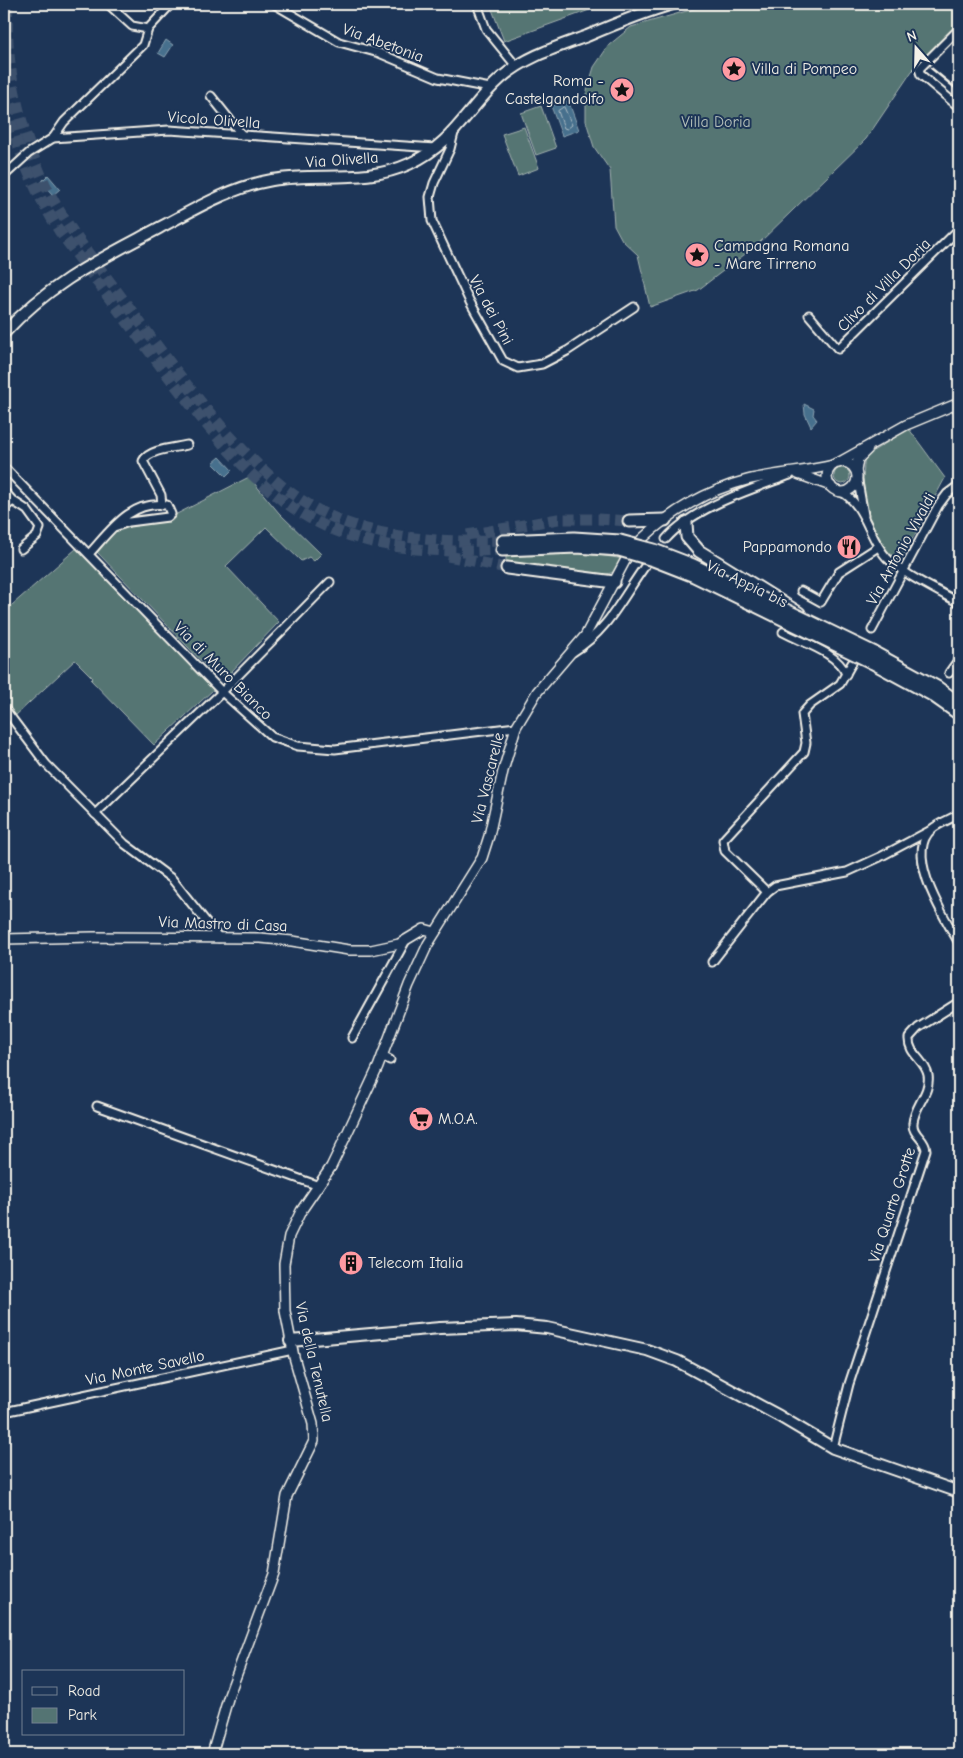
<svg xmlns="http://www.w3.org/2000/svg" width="963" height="1758" viewBox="0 0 963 1758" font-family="'Comic Neue',sans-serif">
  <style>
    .green { fill: #547473; stroke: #a4b2ae }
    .water { fill: #466f8d; stroke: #8ca3b1 }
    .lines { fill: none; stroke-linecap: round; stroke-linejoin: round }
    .shore { stroke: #aebdc4; stroke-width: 1 }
    .trunk-tunnel { stroke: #3d516d; stroke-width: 11; stroke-dasharray: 11 5.5; stroke-linecap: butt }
    .minor-casing { stroke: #f4f1e8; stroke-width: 11 }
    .tertiary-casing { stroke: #f4f1e8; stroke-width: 12 }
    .secondary-casing { stroke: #f4f1e8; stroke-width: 14 }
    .trunk-casing { stroke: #f4f1e8; stroke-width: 15 }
    .minor { stroke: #1d3557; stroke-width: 7 }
    .tertiary { stroke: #1d3557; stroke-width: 9 }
    .secondary { stroke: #1d3557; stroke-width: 10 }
    .trunk { stroke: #1d3557; stroke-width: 11 }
    .rail { stroke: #f4f1e8; stroke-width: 2.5 }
    .trunk-bridge-casing { stroke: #f4f1e8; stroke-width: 15; stroke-linecap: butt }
    .trunk-bridge { stroke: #1d3557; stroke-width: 11 }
    .labels { text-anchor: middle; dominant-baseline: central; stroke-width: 4; stroke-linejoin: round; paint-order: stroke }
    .street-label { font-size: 16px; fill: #f4f1e8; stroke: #1d3557 }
    .poi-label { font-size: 16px; fill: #f4f1e8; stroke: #1d3557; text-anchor: start }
    .park-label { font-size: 16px; fill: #b4bfb9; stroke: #1d3557 }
  </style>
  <rect width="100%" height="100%" fill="#1d3557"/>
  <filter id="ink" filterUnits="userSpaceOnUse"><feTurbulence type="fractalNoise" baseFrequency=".02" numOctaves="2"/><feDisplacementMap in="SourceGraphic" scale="10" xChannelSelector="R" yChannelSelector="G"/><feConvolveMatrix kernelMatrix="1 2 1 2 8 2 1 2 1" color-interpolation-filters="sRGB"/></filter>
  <g filter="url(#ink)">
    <g class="green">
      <path d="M 490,4 L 606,4 L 504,41 Z"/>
      <path d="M 711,4 L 959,4 L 959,24 L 912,71 L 866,139 L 757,245 L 698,290 L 650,307 L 638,255 L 622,240 L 614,225 L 610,170 L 594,147 L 586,121 L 586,94 L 594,67 L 609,45 L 631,27 Z"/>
      <path d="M 541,106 L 556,148 L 536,155 L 521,113 Z"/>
      <path d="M 524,127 L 539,168 L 518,176 L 502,134 Z"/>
      <path d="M 909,429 L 945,478 L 900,562 C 894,557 884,551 880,544 C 864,520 861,484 865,456 Z"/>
      <circle cx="842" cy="476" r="8"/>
      <path d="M 249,477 L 279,513 L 321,554 L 314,561 L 309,557 L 301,561 L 266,527 L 226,566 L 279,622 L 231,672 L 222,675 L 210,670 L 97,552 L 117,529 L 171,517 Z"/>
      <path d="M 77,548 L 213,690 L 154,745 L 91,680 L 93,678 L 75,660 L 14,717 L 4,703 L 4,612 Z"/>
      <path d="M 580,552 L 624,559 L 614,572 L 600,576 L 571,570 L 506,561 L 506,556 Z"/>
    </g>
    <g class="water">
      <path d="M 166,40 L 173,45 L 165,57 L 158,53 Z"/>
      <path d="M 568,100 L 579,130 L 562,136 L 551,106 Z"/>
      <path d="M 48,175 L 60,189 L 53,195 L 41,182 Z"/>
      <path d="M 804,404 L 814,409 L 813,415 L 817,420 L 811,427 L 805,414 Z"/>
      <path d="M 220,457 L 232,470 L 226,476 L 213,463 Z"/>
    </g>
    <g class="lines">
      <path class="shore" d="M 564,107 L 572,125 L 567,129 L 564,128 L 558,111 Z"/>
      <g class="trunk-tunnel">
        <path d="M 8,4 C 4,65 20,129 45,184 C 64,224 93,259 119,294 C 169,361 244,471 318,510 C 374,540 440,542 503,541"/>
        <path d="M 4,89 C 13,140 32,188 60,232 C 94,278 128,323 162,368 C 208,427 257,495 327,527 C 382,551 443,553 502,550"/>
        <path d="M 467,535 L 558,519 L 598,519 L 629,521"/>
        <path d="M 448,556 L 507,568"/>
      </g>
      <defs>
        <g id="minor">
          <path d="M 108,4 L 132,26 L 148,29"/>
          <path d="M 274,4 L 339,42 L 379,53 L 438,78 L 490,88"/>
          <path d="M 477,4 L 486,29 L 516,66"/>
          <path d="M 959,29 L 919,69 L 921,75 L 959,107"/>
          <path d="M 211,96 L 242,135"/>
          <path d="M 454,133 L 450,149 L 434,183 L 430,197 L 432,221 L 470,302 L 503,361 L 518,368 L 542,364 L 567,351 L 634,307"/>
          <path d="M 53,138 L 64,122 L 143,45 L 148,29 L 171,4"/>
          <path d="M 4,176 L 29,153 L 53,138 L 169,130 L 435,148"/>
          <path d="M 809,315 L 838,349 L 959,229"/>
          <path d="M 4,467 L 222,692 L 272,737 L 298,746 L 335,749 L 516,727"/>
          <path d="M 857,476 L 864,515"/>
          <path d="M 4,491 L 13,501 L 4,508"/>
          <path d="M 839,491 C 865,502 868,538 887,558 C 907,577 936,589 959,603"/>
          <path d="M 13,501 L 27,510 L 40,528 L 37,536 L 21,549"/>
          <path d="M 162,505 L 161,495 L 143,461 C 149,449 175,448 187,445"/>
          <path d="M 666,539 C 694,507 750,490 790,475"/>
          <path d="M 89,554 C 111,530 130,500 167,505 L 171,514 L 168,517 L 129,522 L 114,527"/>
          <path d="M 801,591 L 821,602 L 839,572 L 878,547"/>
          <path d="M 872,630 L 938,506 L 947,494 L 959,485"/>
          <path d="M 783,632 C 803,643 837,652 846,674"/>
          <path d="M 573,652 C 608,631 622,598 645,566"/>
          <path d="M 949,673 L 959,659"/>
          <path d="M 4,708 L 46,764 L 125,844 L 172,879 L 219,938"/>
          <path d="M 95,814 L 222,692 L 330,582"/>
          <path d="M 959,814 C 951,819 939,823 932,829 C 903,854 945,918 959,943"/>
          <path d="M 767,892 L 725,851 L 723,840 L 804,752 L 806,743 L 802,714 L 810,705 L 840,684 L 852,663"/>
          <path d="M 712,962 L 767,892 L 775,886 L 847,872 L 880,857 L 931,830"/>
          <path d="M 352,1038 L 406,940"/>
          <path d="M 382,1056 L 390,1060"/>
          <path d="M 97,1106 L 319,1186"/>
          <path d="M 4,1412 L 293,1350"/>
          <path d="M 833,1448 L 849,1384 L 926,1150 C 925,1138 912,1135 913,1123 C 914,1106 931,1093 928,1075 C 925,1060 908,1054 909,1038 L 918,1028 L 959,1002"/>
        </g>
        <g id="tertiary">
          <circle cx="842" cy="477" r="15"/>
          <path d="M 838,463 L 906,425 L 959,403"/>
          <path d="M 856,471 L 858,459 L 868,449"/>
          <path d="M 798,474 L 831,486"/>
          <path d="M 641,540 C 670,512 708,490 747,480 C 776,473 805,472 833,465"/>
          <path d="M 4,939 L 93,937 L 260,938 L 292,941 L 349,950 L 371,950 L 399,944 L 424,929 L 435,932"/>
          <path d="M 212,1754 L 229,1695 L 274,1574 L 287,1496 L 314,1441 L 313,1424 L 294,1357 L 285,1311 L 284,1264 L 289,1236 L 301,1211 L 331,1167 L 344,1140 L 378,1067 L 409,985 L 428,944 L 482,858 L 489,836 L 503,771 L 516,727 L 537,692 L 585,636 L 625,561"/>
        </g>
        <g id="secondary">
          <path d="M 4,333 C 51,282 99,260 159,228 C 195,209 231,187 272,180 C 317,172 366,184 409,164 C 455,143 466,109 501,78 C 525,57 557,47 587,36 C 615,24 644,12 673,4"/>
          <path d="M 290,1341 L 440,1328 L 516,1325 L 547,1328 L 647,1350 L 677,1361 L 779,1416 L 833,1448 L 959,1492"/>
        </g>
        <g id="trunk">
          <path d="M 629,521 L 665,520"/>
          <path d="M 686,523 L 687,537 L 699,551 L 799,613"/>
          <path d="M 503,541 L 574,538 L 620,541"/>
          <path d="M 502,550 L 577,547 L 619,550"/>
          <path d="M 507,568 L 614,582"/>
          <path d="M 875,653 L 937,687 L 959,703"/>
          <path d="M 871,662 L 932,695 L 959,714"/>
        </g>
      </defs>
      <use href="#minor" class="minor-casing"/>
      <use href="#tertiary" class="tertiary-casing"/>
      <use href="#secondary" class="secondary-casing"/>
      <use href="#trunk" class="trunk-casing"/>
      <use href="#minor" class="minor"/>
      <use href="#tertiary" class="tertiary"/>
      <use href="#secondary" class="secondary"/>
      <use href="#trunk" class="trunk"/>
      <path class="rail" d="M 931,68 L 959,91"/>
      <defs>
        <g id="trunk-bridge">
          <path d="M 620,541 L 654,550 L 693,565 L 875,653"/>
          <path d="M 619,550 L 653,560 L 694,576 L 871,662"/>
        </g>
      </defs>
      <use href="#trunk-bridge" class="trunk-bridge-casing"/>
      <use href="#trunk-bridge" class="trunk-bridge"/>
    </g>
  </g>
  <defs>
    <symbol id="sight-disc" viewBox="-11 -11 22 22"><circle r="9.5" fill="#ff9aa2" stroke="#1d3557"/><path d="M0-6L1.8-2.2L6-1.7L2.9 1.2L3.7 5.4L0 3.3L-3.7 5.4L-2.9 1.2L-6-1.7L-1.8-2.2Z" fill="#111"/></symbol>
    <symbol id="restaurant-disc" viewBox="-11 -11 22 22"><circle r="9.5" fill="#ff9aa2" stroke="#1d3557"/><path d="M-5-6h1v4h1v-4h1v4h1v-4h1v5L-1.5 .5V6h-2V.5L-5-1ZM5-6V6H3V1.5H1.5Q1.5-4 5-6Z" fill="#111"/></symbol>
    <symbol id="supermarket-disc" viewBox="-11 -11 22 22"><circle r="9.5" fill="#ff9aa2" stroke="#1d3557"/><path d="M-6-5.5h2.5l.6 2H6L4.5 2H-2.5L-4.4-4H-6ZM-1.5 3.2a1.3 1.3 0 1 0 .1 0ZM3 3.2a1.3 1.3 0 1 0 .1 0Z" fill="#111"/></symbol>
    <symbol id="building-disc" viewBox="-11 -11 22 22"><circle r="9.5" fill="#ff9aa2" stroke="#1d3557"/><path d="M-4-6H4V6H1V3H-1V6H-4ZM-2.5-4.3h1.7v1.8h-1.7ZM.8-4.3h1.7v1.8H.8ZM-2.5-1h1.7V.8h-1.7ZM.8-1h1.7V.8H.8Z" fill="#111"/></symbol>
  </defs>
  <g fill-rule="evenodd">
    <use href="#sight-disc" x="720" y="55" width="28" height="28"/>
    <use href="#sight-disc" x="608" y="76" width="28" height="28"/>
    <use href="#sight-disc" x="683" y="241" width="28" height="28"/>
    <use href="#restaurant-disc" x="835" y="533" width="28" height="28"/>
    <use href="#supermarket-disc" x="407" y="1105" width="28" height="28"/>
    <use href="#building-disc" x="337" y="1249" width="28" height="28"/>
  </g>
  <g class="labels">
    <g class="street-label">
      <text transform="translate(383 43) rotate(20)">Via Abetonia</text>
      <text transform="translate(214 120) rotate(4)">Vicolo Olivella</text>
      <text transform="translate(342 160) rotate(-4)">Via Olivella</text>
      <text transform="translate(884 285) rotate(-45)">Clivo di Villa Doria</text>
      <text transform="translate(491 310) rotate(62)">Via dei Pini</text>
      <text transform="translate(901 549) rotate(-61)">Via Antonio Vivaldi</text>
      <text transform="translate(747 584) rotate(26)">Via Appia bis</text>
      <text transform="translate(223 671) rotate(45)">Via di Muro Bianco</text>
      <text transform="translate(488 778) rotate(-76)">Via Vascarelle</text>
      <text transform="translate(223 924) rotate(2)">Via Mastro di Casa</text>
      <text transform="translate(892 1205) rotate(-72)">Via Quarto Grotte</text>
      <text transform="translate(314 1362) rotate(77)">Via della Tenutella</text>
      <text transform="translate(145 1368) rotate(-12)">Via Monte Savello</text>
    </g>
    <g class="poi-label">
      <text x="752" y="69">Villa di Pompeo</text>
      <text x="604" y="81" text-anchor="end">Roma -<tspan x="604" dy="18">Castelgandolfo</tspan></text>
      <text x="714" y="246">Campagna Romana<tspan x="714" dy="18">- Mare Tirreno</tspan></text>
      <text x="832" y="547" text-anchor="end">Pappamondo</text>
      <text x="438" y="1119">M.O.A.</text>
      <text x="368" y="1263">Telecom Italia</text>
    </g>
    <g class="park-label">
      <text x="716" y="122">Villa Doria</text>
    </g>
  </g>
  <rect width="963" height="1758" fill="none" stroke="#1d3557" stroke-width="20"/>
  <rect x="10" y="10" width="943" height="1738" fill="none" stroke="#f4f1e8" stroke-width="2" filter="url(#ink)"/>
  <rect x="22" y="1670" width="162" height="65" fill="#1d3557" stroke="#738091"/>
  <rect x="32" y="1687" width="25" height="8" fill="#1d3557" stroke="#738091"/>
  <text x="68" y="1696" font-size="15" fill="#f4f1e8">Road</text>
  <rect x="32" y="1708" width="25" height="15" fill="#547473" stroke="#738091"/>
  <text x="68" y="1720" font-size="15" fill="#f4f1e8">Park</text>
  <g transform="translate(916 48) rotate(340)" stroke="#1d3557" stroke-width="4" paint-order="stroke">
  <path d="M0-4L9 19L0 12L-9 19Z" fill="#f4f1e8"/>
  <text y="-8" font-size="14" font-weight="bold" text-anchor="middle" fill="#f4f1e8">N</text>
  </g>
</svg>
